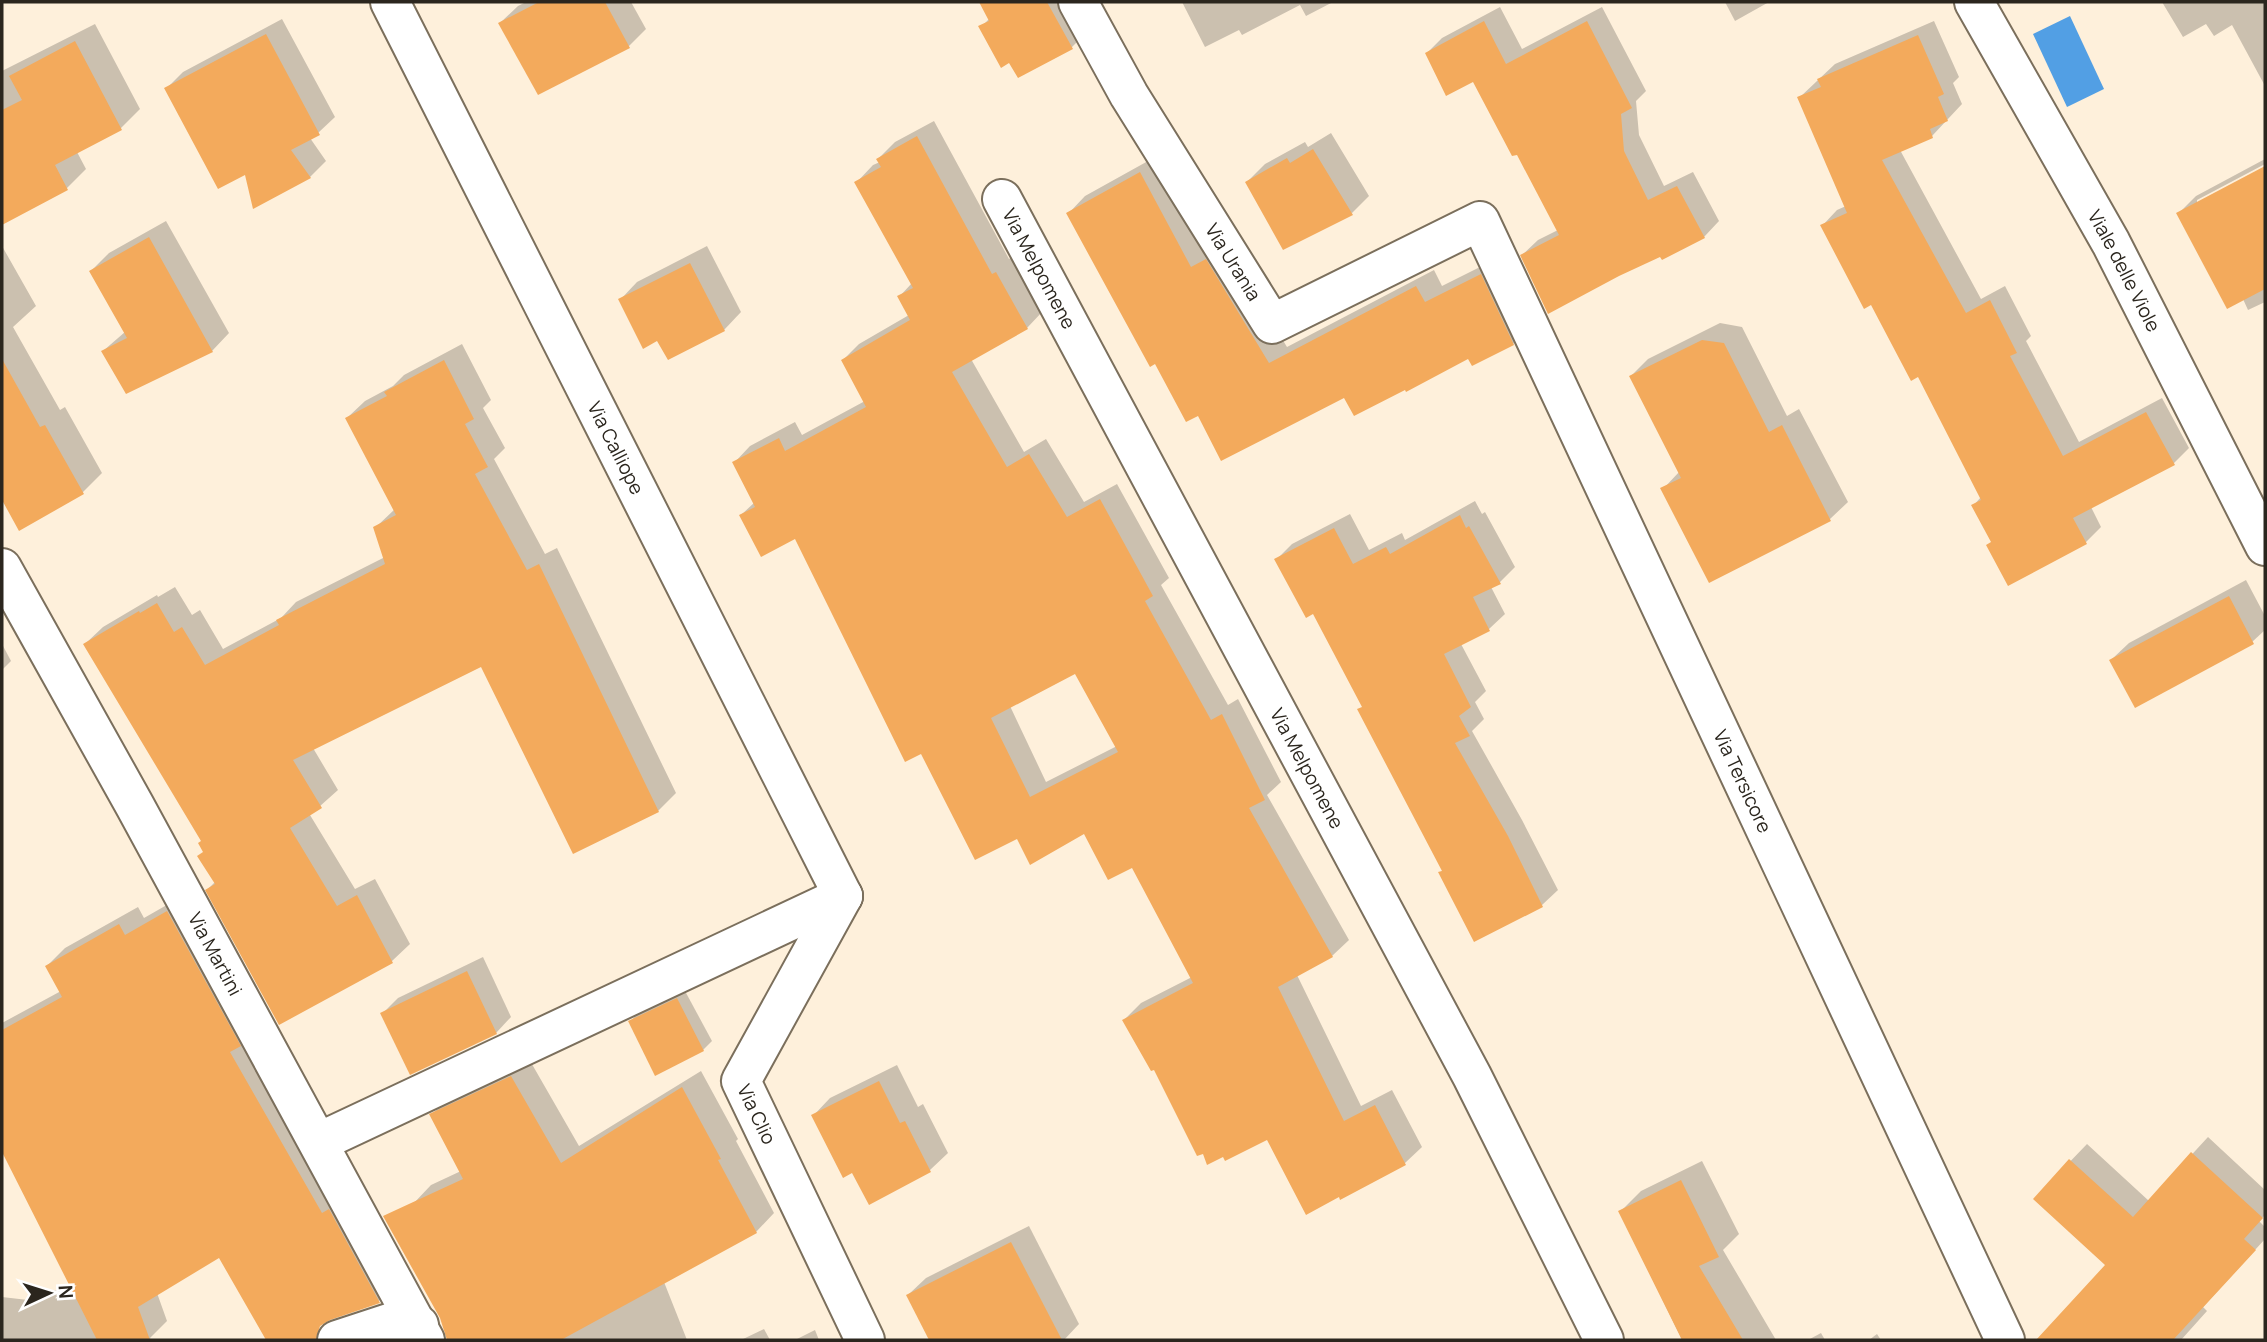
<svg xmlns="http://www.w3.org/2000/svg" width="2267" height="1342" viewBox="0 0 2267 1342" font-family="Manrope,sans-serif">
  <style>
    .water { fill: #529fe4 }
    .shadow { fill: #0003; fill-rule: evenodd }
    .building { fill: #f3aa5c; fill-rule: evenodd }
    .lines { fill: none; stroke-linecap: round; stroke-linejoin: round }
    .street-casing { stroke: #7b6f5c; stroke-width: 42 }
    .street { stroke: #fff; stroke-width: 38 }
    .labels { text-anchor: middle; dominant-baseline: central; stroke-width: 7; stroke-linejoin: round; paint-order: stroke }
    .street-label { font-size: 19px; fill: #2b261e; stroke: #fff }
  </style>
  <rect width="100%" height="100%" fill="#fef0db"/>
  <path class="water" d="M 2070,16 L 2104,89 L 2067,107 L 2033,34 Z"/>
  <g class="shadow">
    <path d="M 526,2 L 631,2 L 646,29 L 629,46 L 500,23 L 518,6 Z"/>
    <path d="M 981,2 L 1072,2 L 1088,31 L 1072,47 L 1010,61 L 981,27 L 990,18 Z"/>
    <path d="M 1182,2 L 1333,2 L 1306,16 L 1300,5 L 1242,35 L 1239,30 L 1205,47 Z"/>
    <path d="M 1725,2 L 1769,2 L 1735,21 Z"/>
    <path d="M 2162,2 L 2265,2 L 2265,86 L 2232,25 L 2214,36 L 2206,24 L 2183,37 Z"/>
    <path d="M 1500,7 L 1522,49 L 1602,7 L 1646,91 L 1636,101 L 1639,135 L 1664,186 L 1693,172 L 1719,221 L 1704,237 L 1661,255 L 1522,255 L 1538,240 L 1558,230 L 1518,154 L 1473,80 L 1427,53 L 1442,38 Z"/>
    <path d="M 282,19 L 335,117 L 318,133 L 310,138 L 326,161 L 310,177 L 255,206 L 247,173 L 167,88 L 183,72 Z"/>
    <path d="M 1934,21 L 1959,77 L 1953,83 L 1962,104 L 1932,136 L 1900,150 L 1981,299 L 2005,286 L 2031,336 L 2026,341 L 2079,442 L 2162,398 L 2189,448 L 2174,463 L 2091,507 L 2101,527 L 2086,542 L 2009,583 L 1993,541 L 1973,506 L 1981,497 L 1919,375 L 1822,226 L 1837,210 L 1846,206 L 1799,98 L 1835,64 Z"/>
    <path d="M 95,24 L 140,109 L 121,128 L 77,152 L 86,169 L 67,188 L 2,223 L 2,71 Z"/>
    <path d="M 934,121 L 1009,259 L 1013,256 L 1043,311 L 1027,328 L 971,359 L 1024,452 L 1046,439 L 1084,502 L 1117,484 L 1169,578 L 1161,585 L 1228,705 L 1238,699 L 1281,782 L 1267,795 L 1349,940 L 1332,956 L 1297,975 L 1361,1106 L 1392,1090 L 1422,1147 L 1405,1163 L 1341,1198 L 1268,1138 L 1155,1067 L 1124,1020 L 1141,1003 L 1192,977 L 1133,865 L 1084,831 L 1017,837 L 922,751 L 796,537 L 741,515 L 755,502 L 734,463 L 750,446 L 795,422 L 802,435 L 865,401 L 843,360 L 859,344 L 909,315 L 899,297 L 912,283 L 857,182 L 873,165 L 880,162 L 878,159 L 895,142 ZM 1076,671 L 1117,746 L 1046,782 L 1010,706 Z"/>
    <path d="M 1331,133 L 1369,196 L 1352,213 L 1247,182 L 1265,164 L 1305,142 L 1308,147 Z"/>
    <path d="M 1157,156 L 1224,243 L 1287,347 L 1434,270 L 1442,286 L 1498,258 L 1530,326 L 1513,344 L 1344,396 L 1199,413 L 1156,361 L 1068,214 L 1085,196 Z"/>
    <path d="M 2265,159 L 2265,164 L 2197,200 L 2197,204 L 2265,168 L 2265,302 L 2248,310 L 2243,299 L 2179,213 L 2196,196 Z"/>
    <path d="M 166,221 L 229,333 L 212,351 L 103,351 L 125,332 L 91,271 L 109,253 Z"/>
    <path d="M 2,246 L 36,306 L 13,327 L 60,410 L 65,407 L 102,473 L 83,492 L 20,528 L 2,496 Z"/>
    <path d="M 707,246 L 741,312 L 724,330 L 658,339 L 620,300 L 637,282 Z"/>
    <path d="M 1720,323 L 1742,327 L 1787,416 L 1799,409 L 1848,502 L 1830,519 L 1710,581 L 1663,489 L 1680,471 L 1631,376 L 1648,359 Z"/>
    <path d="M 462,344 L 491,400 L 483,408 L 505,448 L 494,459 L 545,554 L 557,548 L 676,793 L 658,811 L 482,664 L 313,748 L 338,790 L 310,815 L 355,889 L 375,879 L 410,944 L 392,961 L 280,1023 L 207,890 L 215,882 L 204,851 L 203,840 L 85,644 L 103,627 L 157,595 L 158,597 L 175,587 L 192,615 L 200,610 L 223,649 L 281,618 L 296,602 L 385,557 L 375,528 L 395,509 L 347,418 L 365,401 L 393,386 L 404,375 Z"/>
    <path d="M 1475,501 L 1482,514 L 1485,512 L 1515,567 L 1500,582 L 1491,587 L 1505,614 L 1489,629 L 1461,644 L 1486,691 L 1475,702 L 1484,719 L 1472,731 L 1522,820 L 1558,890 L 1542,905 L 1474,939 L 1440,873 L 1443,870 L 1363,706 L 1314,612 L 1277,559 L 1292,544 L 1350,514 L 1369,550 L 1402,533 L 1405,540 Z"/>
    <path d="M 2246,580 L 2265,616 L 2265,630 L 2252,642 L 2111,660 L 2129,643 Z"/>
    <path d="M 2,644 L 11,661 L 2,670 Z"/>
    <path d="M 186,894 L 397,1283 L 379,1301 L 219,1255 L 157,1293 L 167,1321 L 150,1338 L 151,1340 L 2,1340 L 2,1297 L 28,1300 L 39,1289 L 74,1292 L 2,1148 L 2,1023 L 61,991 L 47,966 L 65,948 L 138,907 L 144,918 Z"/>
    <path d="M 483,957 L 511,1017 L 496,1033 L 383,1013 L 398,998 Z"/>
    <path d="M 685,991 L 712,1041 L 703,1050 L 630,1022 L 638,1013 Z"/>
    <path d="M 529,1059 L 579,1146 L 701,1071 L 738,1139 L 736,1141 L 774,1213 L 756,1232 L 664,1282 L 687,1340 L 476,1340 L 413,1204 L 431,1185 L 461,1171 L 431,1115 L 450,1097 Z"/>
    <path d="M 897,1065 L 918,1107 L 923,1104 L 948,1153 L 930,1170 L 869,1202 L 853,1171 L 813,1116 L 830,1098 Z"/>
    <path d="M 2208,1137 L 2265,1190 L 2265,1215 L 2259,1221 L 2265,1227 L 2265,1239 L 2203,1307 L 2207,1311 L 2181,1340 L 2043,1340 L 2040,1338 L 2107,1264 L 2035,1198 L 2087,1144 L 2149,1201 Z"/>
    <path d="M 1702,1161 L 1739,1234 L 1723,1250 L 1776,1340 L 1682,1340 L 1620,1212 L 1641,1191 Z"/>
    <path d="M 1029,1226 L 1079,1324 L 1064,1340 L 930,1340 L 908,1295 L 926,1278 Z"/>
    <path d="M 764,1329 L 770,1340 L 741,1340 Z"/>
    <path d="M 815,1330 L 819,1340 L 795,1340 Z"/>
    <path d="M 1821,1333 L 1825,1340 L 1808,1340 Z"/>
    <path d="M 1877,1334 L 1881,1340 L 1869,1340 Z"/>
  </g>
  <g class="building">
    <path d="M 539,2 L 605,2 L 630,48 L 538,95 L 498,23 Z"/>
    <path d="M 979,2 L 1047,2 L 1073,49 L 1018,78 L 1009,63 L 1001,68 L 978,26 L 989,21 Z"/>
    <path d="M 1484,21 L 1506,64 L 1587,21 L 1632,108 L 1621,114 L 1624,151 L 1648,200 L 1677,186 L 1705,238 L 1662,260 L 1660,257 L 1619,276 L 1548,314 L 1520,255 L 1559,235 L 1517,155 L 1512,156 L 1473,82 L 1446,96 L 1425,53 Z"/>
    <path d="M 266,34 L 320,135 L 291,150 L 311,178 L 253,209 L 245,175 L 218,189 L 164,88 Z"/>
    <path d="M 1918,35 L 1944,94 L 1938,97 L 1948,121 L 1930,129 L 1933,138 L 1882,160 L 1966,313 L 1990,300 L 2017,353 L 2010,356 L 2063,456 L 2146,412 L 2175,465 L 2073,518 L 2087,544 L 2008,586 L 1986,545 L 1991,542 L 1971,505 L 1981,500 L 1918,377 L 1911,381 L 1871,305 L 1864,309 L 1820,225 L 1847,213 L 1797,97 L 1821,87 L 1817,79 Z"/>
    <path d="M 75,41 L 122,130 L 55,165 L 68,190 L 2,225 L 2,110 L 22,100 L 9,76 Z"/>
    <path d="M 917,136 L 992,274 L 996,272 L 1028,329 L 952,372 L 1007,467 L 1029,454 L 1067,517 L 1100,499 L 1153,596 L 1145,601 L 1211,720 L 1222,714 L 1265,800 L 1249,808 L 1333,957 L 1278,987 L 1344,1121 L 1375,1105 L 1406,1165 L 1340,1200 L 1339,1197 L 1306,1215 L 1267,1140 L 1225,1161 L 1223,1157 L 1207,1165 L 1203,1154 L 1197,1156 L 1154,1070 L 1151,1071 L 1122,1020 L 1193,983 L 1132,868 L 1108,880 L 1084,834 L 1030,865 L 1017,839 L 975,860 L 921,754 L 905,762 L 795,539 L 761,557 L 739,515 L 755,507 L 732,462 L 779,438 L 785,451 L 866,407 L 841,360 L 910,320 L 897,296 L 913,288 L 854,182 L 881,167 L 876,159 ZM 1075,674 L 1118,752 L 1030,797 L 991,718 Z"/>
    <path d="M 1313,149 L 1353,215 L 1283,250 L 1245,182 L 1287,158 L 1290,163 Z"/>
    <path d="M 2265,166 L 2265,289 L 2227,309 L 2176,213 Z"/>
    <path d="M 1140,172 L 1191,267 L 1206,259 L 1269,363 L 1416,286 L 1425,302 L 1481,274 L 1514,345 L 1472,366 L 1468,359 L 1406,392 L 1405,390 L 1354,416 L 1344,398 L 1221,461 L 1198,416 L 1186,422 L 1155,364 L 1150,367 L 1066,213 Z"/>
    <path d="M 149,237 L 213,352 L 126,394 L 101,351 L 127,338 L 89,271 Z"/>
    <path d="M 690,263 L 725,331 L 668,360 L 657,341 L 643,349 L 618,299 Z"/>
    <path d="M 1702,340 L 1724,343 L 1769,432 L 1782,425 L 1831,521 L 1709,583 L 1660,488 L 1681,478 L 1629,376 Z"/>
    <path d="M 2,359 L 40,427 L 45,425 L 84,494 L 19,531 L 2,500 Z"/>
    <path d="M 444,360 L 474,419 L 465,424 L 488,467 L 475,474 L 527,570 L 539,564 L 659,812 L 573,854 L 481,667 L 293,760 L 322,808 L 290,828 L 337,906 L 357,895 L 393,963 L 279,1025 L 205,890 L 215,884 L 197,856 L 203,852 L 198,843 L 201,841 L 83,644 L 139,611 L 140,613 L 157,603 L 174,632 L 182,627 L 205,665 L 279,625 L 276,620 L 385,564 L 373,527 L 396,515 L 345,418 L 387,396 L 384,392 Z"/>
    <path d="M 1460,515 L 1466,528 L 1469,526 L 1501,584 L 1473,597 L 1490,631 L 1444,654 L 1471,707 L 1459,716 L 1470,736 L 1455,743 L 1508,836 L 1543,907 L 1474,942 L 1438,872 L 1442,871 L 1357,709 L 1362,707 L 1313,614 L 1306,618 L 1274,559 L 1334,528 L 1353,564 L 1386,547 L 1390,554 Z"/>
    <path d="M 2229,596 L 2254,644 L 2135,708 L 2109,660 Z"/>
    <path d="M 167,911 L 241,1046 L 230,1052 L 322,1213 L 329,1209 L 380,1303 L 330,1320 L 320,1326 L 316,1340 L 266,1340 L 219,1258 L 138,1307 L 150,1340 L 97,1340 L 2,1152 L 2,1030 L 62,997 L 45,966 L 119,924 L 125,935 Z"/>
    <path d="M 467,971 L 497,1034 L 410,1075 L 380,1013 Z"/>
    <path d="M 677,998 L 704,1051 L 655,1076 L 628,1021 Z"/>
    <path d="M 511,1076 L 561,1163 L 682,1087 L 721,1159 L 718,1160 L 757,1233 L 561,1340 L 447,1340 L 440,1318 L 383,1216 L 463,1179 L 429,1114 Z"/>
    <path d="M 879,1081 L 900,1123 L 905,1121 L 931,1172 L 869,1205 L 852,1173 L 843,1178 L 811,1115 Z"/>
    <path d="M 2191,1152 L 2263,1218 L 2244,1239 L 2256,1250 L 2173,1340 L 2036,1340 L 2105,1265 L 2033,1199 L 2069,1159 L 2133,1217 Z"/>
    <path d="M 1681,1180 L 1719,1257 L 1699,1266 L 1743,1340 L 1682,1340 L 1618,1211 Z"/>
    <path d="M 1011,1242 L 1062,1340 L 929,1340 L 906,1295 Z"/>
  </g>
  <g class="lines">
    <defs>
      <g id="street">
        <path id="s1" d="M 390,2 L 843,896"/>
        <path id="s2" d="M 1078,2 L 1129,95 L 1272,324 L 1480,221 L 2005,1340"/>
        <path id="s3" d="M 1974,2 L 2111,243 L 2265,546"/>
        <path id="s4" d="M 1002,199 L 1472,1076 L 1604,1340"/>
        <path id="s5" d="M 2,568 L 135,806 L 425,1340"/>
        <path id="s6" d="M 843,896 L 741,1081 L 865,1340"/>
        <path d="M 319,1142 L 843,896"/>
        <path d="M 337,1340 L 398,1320 L 419,1325"/>
      </g>
    </defs>
    <use href="#street" class="street-casing"/>
    <use href="#street" class="street"/>
  </g>
  <g class="labels">
    <g class="street-label">
      <text stroke="none"><textPath href="#s2" startOffset="303">Via Urania</textPath></text>
      <text stroke="none"><textPath href="#s4" startOffset="79">Via Melpomene</textPath></text>
      <text stroke="none"><textPath href="#s3" startOffset="308">Viale delle Viole</textPath></text>
      <text stroke="none"><textPath href="#s1" startOffset="500">Via Calliope</textPath></text>
      <text stroke="none"><textPath href="#s4" startOffset="646">Via Melpomene</textPath></text>
      <text stroke="none"><textPath href="#s2" startOffset="1227">Via Tersicore</textPath></text>
      <text stroke="none"><textPath href="#s5" startOffset="441">Via Martini</textPath></text>
      <text stroke="none"><textPath href="#s6" startOffset="248">Via Clio</textPath></text>
    </g>
  </g>
  <rect width="2267" height="1342" fill="none" stroke="#2b261e" stroke-width="7"/>
  <g transform="translate(49 1293) rotate(86)" stroke="#ffffff" stroke-width="5" paint-order="stroke">
  <path d="M0-5L12 26L0 18L-12 26Z" fill="#2b261e"/>
  <text y="-10" font-size="19" font-weight="bold" text-anchor="middle" fill="#2b261e">N</text>
  </g>
</svg>
